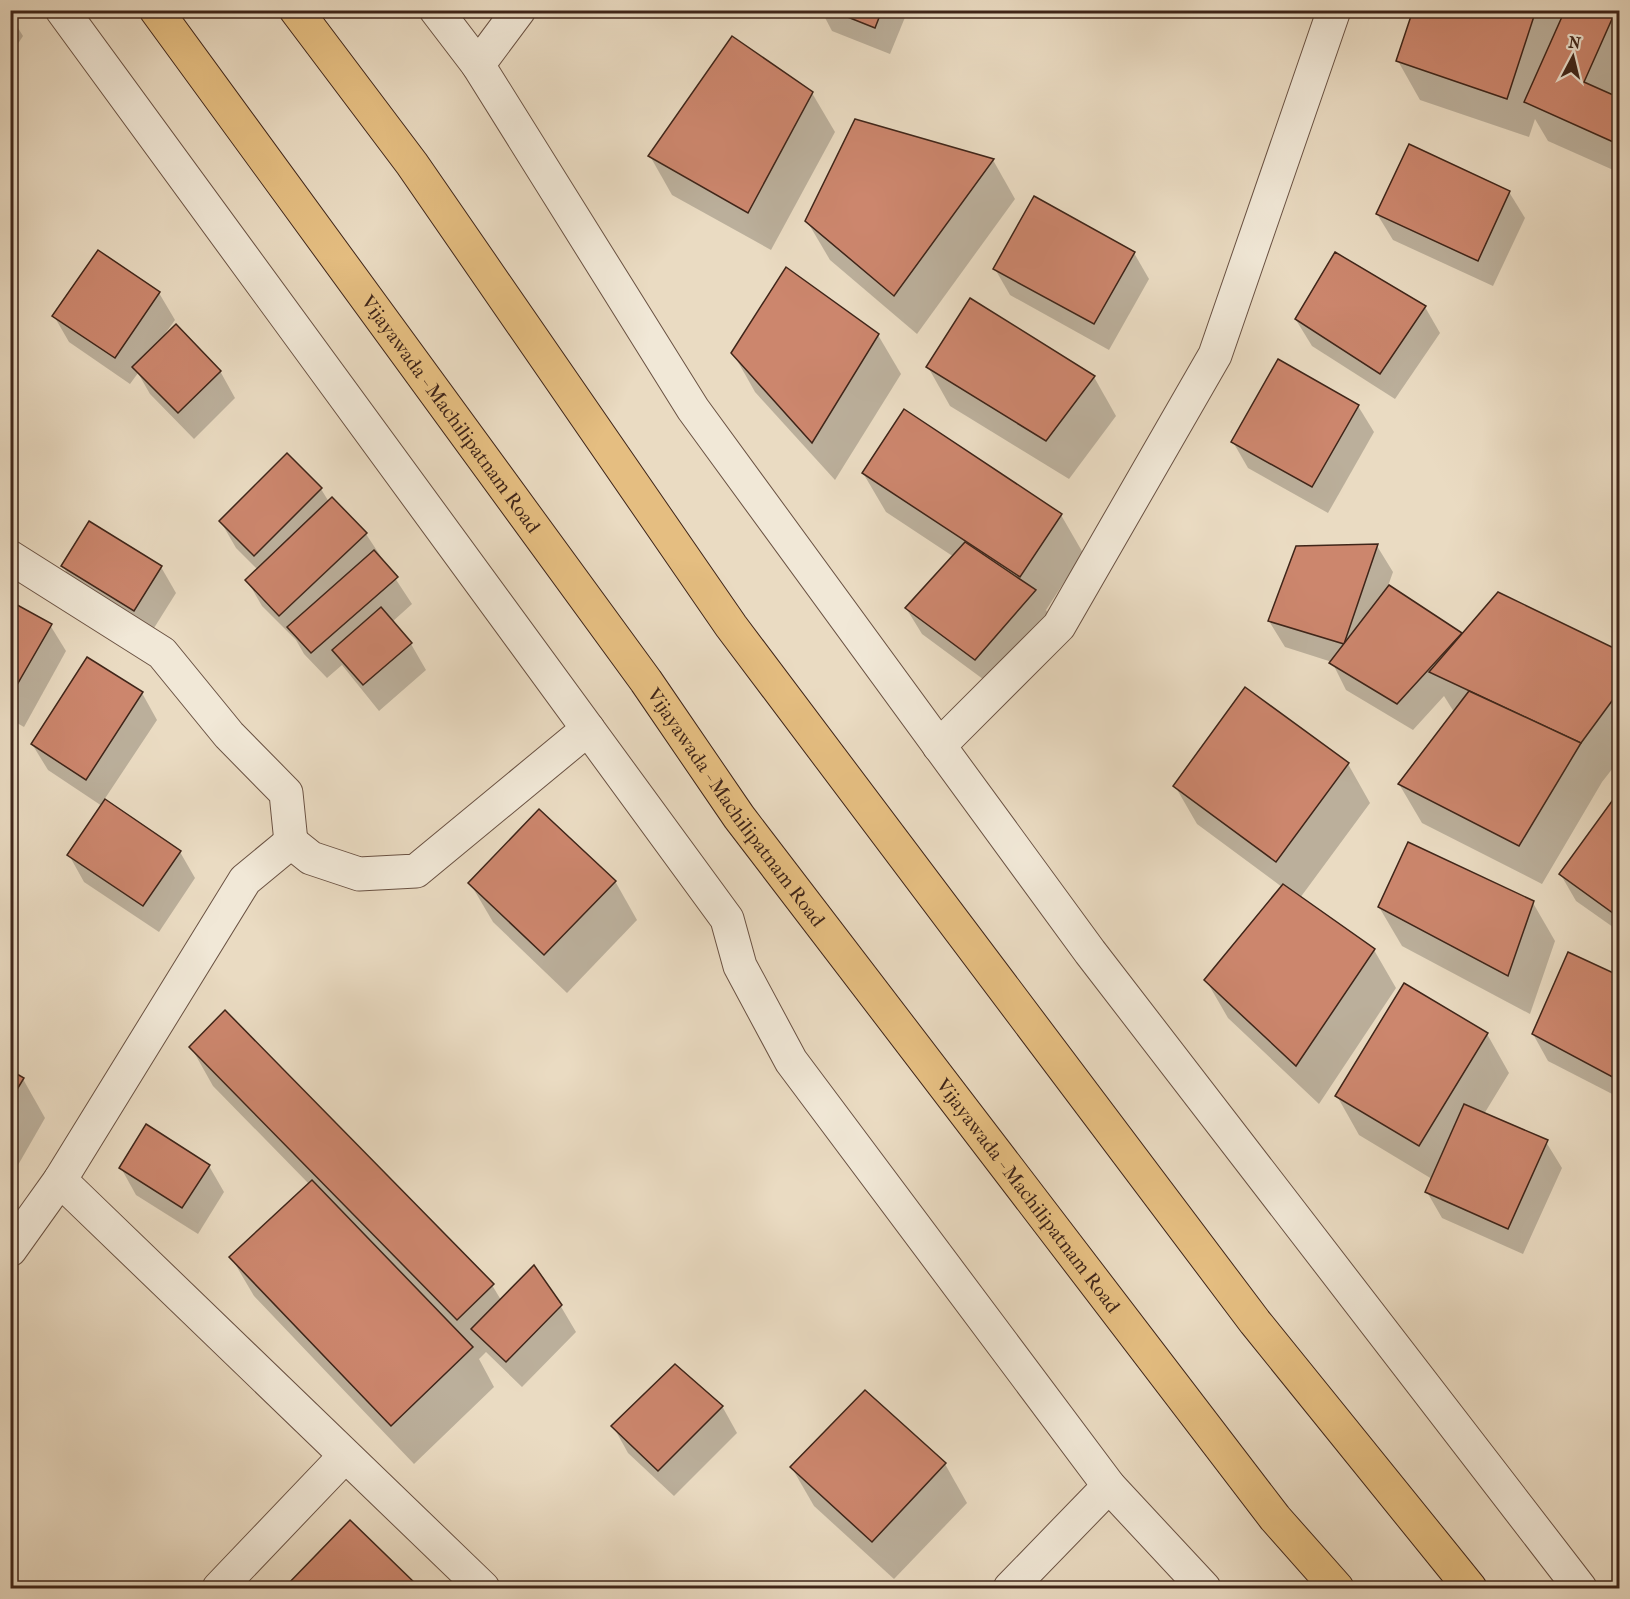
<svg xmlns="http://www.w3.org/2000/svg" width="1630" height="1599" viewBox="0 0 1630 1599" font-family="'IM FELL French Canon',serif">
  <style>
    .shadow { fill: #0003 }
    .building { fill: #cc866d; stroke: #3f2519; stroke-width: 1.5 }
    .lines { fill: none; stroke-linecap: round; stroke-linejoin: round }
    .minor-casing { stroke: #6a5243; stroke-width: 35 }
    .tertiary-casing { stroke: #6a5243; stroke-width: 35 }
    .trunk-casing { stroke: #3f2519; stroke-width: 35 }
    .minor { stroke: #f1e8d7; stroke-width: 33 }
    .tertiary { stroke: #f1e8d7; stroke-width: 33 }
    .trunk { stroke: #e5be81; stroke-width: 33 }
    .labels { text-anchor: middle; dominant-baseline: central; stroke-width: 4.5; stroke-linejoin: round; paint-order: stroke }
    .street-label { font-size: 20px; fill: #3f2519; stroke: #f1e8d7 }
  </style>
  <rect width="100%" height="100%" fill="#eadbc2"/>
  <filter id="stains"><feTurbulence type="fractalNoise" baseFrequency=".00333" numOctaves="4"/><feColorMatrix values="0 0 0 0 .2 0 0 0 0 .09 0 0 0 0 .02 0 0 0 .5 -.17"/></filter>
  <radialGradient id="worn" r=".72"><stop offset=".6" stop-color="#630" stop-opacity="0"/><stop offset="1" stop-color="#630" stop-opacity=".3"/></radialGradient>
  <g class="shadow">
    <path d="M 525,10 L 540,10 L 535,17 Z"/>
    <path d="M 821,10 L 908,10 L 890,54 L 832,31 Z"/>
    <path d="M 1415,10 L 1620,10 L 1620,91 L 1616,98 L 1620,99 L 1620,173 L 1548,141 L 1535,119 L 1529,137 L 1420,100 L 1398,61 Z"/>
    <path d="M 10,15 L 23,36 L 10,56 Z"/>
    <path d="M 812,93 L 835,132 L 771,250 L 672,195 L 650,156 Z"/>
    <path d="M 856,121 L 993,160 L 1015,199 L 917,334 L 830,260 L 807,221 Z"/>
    <path d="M 1509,192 L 1525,218 L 1493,286 L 1393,240 L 1377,214 Z"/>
    <path d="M 99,252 L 159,293 L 175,320 L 162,338 L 220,371 L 235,398 L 194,439 L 150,394 L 138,373 L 130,384 L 69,342 L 54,316 Z"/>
    <path d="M 1134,253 L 1149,279 L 1109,350 L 1010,295 L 995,269 Z"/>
    <path d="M 786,269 L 878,335 L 901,374 L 835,480 L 755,392 L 733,353 Z"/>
    <path d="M 1425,307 L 1440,333 L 1395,399 L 1312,346 L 1296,320 Z"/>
    <path d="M 928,367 L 1094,377 L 1116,416 L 1069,479 L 950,406 Z"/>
    <path d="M 1358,406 L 1374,432 L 1328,513 L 1248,468 L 1233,442 Z"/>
    <path d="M 863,473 L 1061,515 L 1083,553 L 1046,610 L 1050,617 L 991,685 L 922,634 L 906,608 L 954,557 L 886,512 Z"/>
    <path d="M 321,489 L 329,502 L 366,534 L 412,604 L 392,622 L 411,644 L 426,670 L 379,711 L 342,665 L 327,678 L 304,654 L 296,640 L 262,606 L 247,580 L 258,570 L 236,548 L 221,522 Z"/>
    <path d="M 1377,546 L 1393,572 L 1388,586 L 1462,636 L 1620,652 L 1620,759 L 1602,782 L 1542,884 L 1422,823 L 1399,784 L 1454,712 L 1444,696 L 1413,730 L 1346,690 L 1332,662 L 1285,647 L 1269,621 L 1297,547 Z"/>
    <path d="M 63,566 L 161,567 L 176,593 L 149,636 L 78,593 Z"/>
    <path d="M 10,603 L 50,625 L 66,651 L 24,727 L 10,719 Z"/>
    <path d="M 142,693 L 157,720 L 104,800 L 180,852 L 195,878 L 159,932 L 84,882 L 69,855 L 102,806 L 48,770 L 32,744 Z"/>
    <path d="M 1348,764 L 1370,803 L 1300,898 L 1374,950 L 1396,988 L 1319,1104 L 1228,1018 L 1206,980 L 1282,887 L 1197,824 L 1175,786 Z"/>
    <path d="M 1620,792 L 1620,932 L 1576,901 L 1561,875 Z"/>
    <path d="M 615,881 L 637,920 L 567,993 L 493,922 L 470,883 Z"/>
    <path d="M 1533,903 L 1555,941 L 1530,1014 L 1402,946 L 1379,907 Z"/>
    <path d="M 1620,977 L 1620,1098 L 1548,1061 L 1533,1034 Z"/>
    <path d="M 1487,1034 L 1509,1073 L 1484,1114 L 1546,1142 L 1562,1168 L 1523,1254 L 1442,1218 L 1427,1192 L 1432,1179 L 1359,1135 L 1337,1096 Z"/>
    <path d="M 191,1047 L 492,1285 L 501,1300 L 560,1305 L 576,1332 L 522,1387 L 486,1352 L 479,1359 L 494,1387 L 414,1464 L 254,1296 L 231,1257 L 309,1184 L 213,1086 Z"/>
    <path d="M 10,1072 L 23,1079 L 45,1118 L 10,1179 Z"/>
    <path d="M 209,1166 L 224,1192 L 198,1234 L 136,1195 L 121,1168 Z"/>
    <path d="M 722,1406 L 737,1433 L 674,1496 L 628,1453 L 613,1426 Z"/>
    <path d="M 945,1464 L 967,1503 L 894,1579 L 814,1506 L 792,1468 Z"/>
    <path d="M 350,1522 L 418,1588 L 286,1588 Z"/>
  </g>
  <g class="building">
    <path d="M 830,10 L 882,10 L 875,28 Z"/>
    <path d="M 1413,10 L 1536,10 L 1507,99 L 1396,61 Z"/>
    <path d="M 1565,10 L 1616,10 L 1584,82 L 1620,98 L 1620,145 L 1524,102 Z"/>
    <path d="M 732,36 L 813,92 L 748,213 L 648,156 Z"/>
    <path d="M 855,119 L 994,159 L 894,296 L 805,221 Z"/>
    <path d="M 1409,144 L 1510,191 L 1478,261 L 1376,214 Z"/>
    <path d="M 1034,196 L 1135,252 L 1094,324 L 993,269 Z"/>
    <path d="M 98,250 L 160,292 L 115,358 L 52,316 Z"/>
    <path d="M 1335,252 L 1426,306 L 1380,374 L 1295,319 Z"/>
    <path d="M 786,267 L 879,334 L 812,443 L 731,353 Z"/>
    <path d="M 970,298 L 1095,376 L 1046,441 L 926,367 Z"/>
    <path d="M 176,324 L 221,371 L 178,413 L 132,367 Z"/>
    <path d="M 1278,359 L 1359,405 L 1312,487 L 1231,442 Z"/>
    <path d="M 904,409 L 1062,514 L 1020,577 L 862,473 Z"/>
    <path d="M 287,453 L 322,488 L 254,556 L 219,521 Z"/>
    <path d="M 332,497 L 367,533 L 279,616 L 245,580 Z"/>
    <path d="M 89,521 L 162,566 L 134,611 L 61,566 Z"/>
    <path d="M 965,542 L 1036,590 L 975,660 L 905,608 Z"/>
    <path d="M 1378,544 L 1344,644 L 1268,621 L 1296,546 Z"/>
    <path d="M 374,550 L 398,577 L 311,653 L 287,627 Z"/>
    <path d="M 1389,585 L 1462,633 L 1397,704 L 1329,663 Z"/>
    <path d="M 1498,592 L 1620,651 L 1620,690 L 1581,743 L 1429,672 Z"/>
    <path d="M 10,601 L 52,624 L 10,697 Z"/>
    <path d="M 381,607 L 412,643 L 363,685 L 332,650 Z"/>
    <path d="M 87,657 L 143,692 L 86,780 L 31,744 Z"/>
    <path d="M 1245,687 L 1349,763 L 1276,862 L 1173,786 Z"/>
    <path d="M 1469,691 L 1581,743 L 1519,846 L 1398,784 Z"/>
    <path d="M 1620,790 L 1620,913 L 1617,916 L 1559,874 Z"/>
    <path d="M 105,799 L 181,851 L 143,906 L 67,855 Z"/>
    <path d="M 539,809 L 616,881 L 544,955 L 468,883 Z"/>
    <path d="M 1408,842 L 1534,901 L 1508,976 L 1378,907 Z"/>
    <path d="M 1283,884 L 1375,949 L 1296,1066 L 1204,980 Z"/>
    <path d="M 1568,952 L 1620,976 L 1620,1081 L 1532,1034 Z"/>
    <path d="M 1404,983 L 1488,1033 L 1419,1146 L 1335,1096 Z"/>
    <path d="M 225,1010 L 494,1284 L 457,1320 L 189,1047 Z"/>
    <path d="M 10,1070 L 24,1078 L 10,1101 Z"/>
    <path d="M 1464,1104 L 1548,1140 L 1508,1229 L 1425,1192 Z"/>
    <path d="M 146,1124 L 210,1165 L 182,1208 L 119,1168 Z"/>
    <path d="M 312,1180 L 473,1347 L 391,1426 L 229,1257 Z"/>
    <path d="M 534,1265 L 562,1305 L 506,1362 L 471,1329 Z"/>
    <path d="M 675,1364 L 723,1406 L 658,1471 L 611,1426 Z"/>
    <path d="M 865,1390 L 946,1463 L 872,1542 L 790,1467 Z"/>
    <path d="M 350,1520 L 420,1588 L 284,1588 Z"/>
  </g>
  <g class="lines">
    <defs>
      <g id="minor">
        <path d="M 478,65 L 519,10"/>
        <path d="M 10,557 L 162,653 L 229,735 L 286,793 L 291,842"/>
        <path d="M 939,746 L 1059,626 L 1215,355 L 1334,10"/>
        <path d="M 60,1180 L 483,1588"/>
        <path d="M 10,1250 L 60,1180 L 245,880 L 291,842 L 311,858 L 359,874 L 416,871 L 588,729"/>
        <path d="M 219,1588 L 345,1456"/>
        <path d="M 1010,1588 L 1109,1486"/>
      </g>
      <g id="tertiary">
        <path d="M 62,10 L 727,919 L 740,966 L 791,1061 L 1109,1486 L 1204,1588"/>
        <path d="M 436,10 L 478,65 L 693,409 L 1090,952 L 1580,1588"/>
      </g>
      <g id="trunk">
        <path id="s1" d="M 156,10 L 646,681 L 739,817 L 1275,1518 L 1337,1588"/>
        <path d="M 296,10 L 412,164 L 731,626 L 1255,1322 L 1470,1588"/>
      </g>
    </defs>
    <use href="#minor" class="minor-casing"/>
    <use href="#tertiary" class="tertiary-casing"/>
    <use href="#trunk" class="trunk-casing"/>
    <use href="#minor" class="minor"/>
    <use href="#tertiary" class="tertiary"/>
    <use href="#trunk" class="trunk"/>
  </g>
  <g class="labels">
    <g class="street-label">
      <text stroke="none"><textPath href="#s1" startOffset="500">Vijayawada - Machilipatnam Road</textPath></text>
      <text stroke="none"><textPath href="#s1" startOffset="986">Vijayawada - Machilipatnam Road</textPath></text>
      <text stroke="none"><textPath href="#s1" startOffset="1472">Vijayawada - Machilipatnam Road</textPath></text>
    </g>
  </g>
  <rect width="1630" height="1599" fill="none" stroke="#eadbc2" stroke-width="36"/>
  <rect x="12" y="12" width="1606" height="1575" fill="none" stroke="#3f2519" stroke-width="3"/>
  <rect x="18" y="18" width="1594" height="1563" fill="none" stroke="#3f2519" stroke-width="1.5"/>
  <g transform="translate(1573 57) rotate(7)" stroke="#f1e8d7" stroke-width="4.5" paint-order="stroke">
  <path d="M0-4.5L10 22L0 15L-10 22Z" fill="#3f2519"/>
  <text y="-9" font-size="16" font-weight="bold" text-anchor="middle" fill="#3f2519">N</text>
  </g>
  <rect width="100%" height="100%" filter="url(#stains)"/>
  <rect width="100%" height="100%" fill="url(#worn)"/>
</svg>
